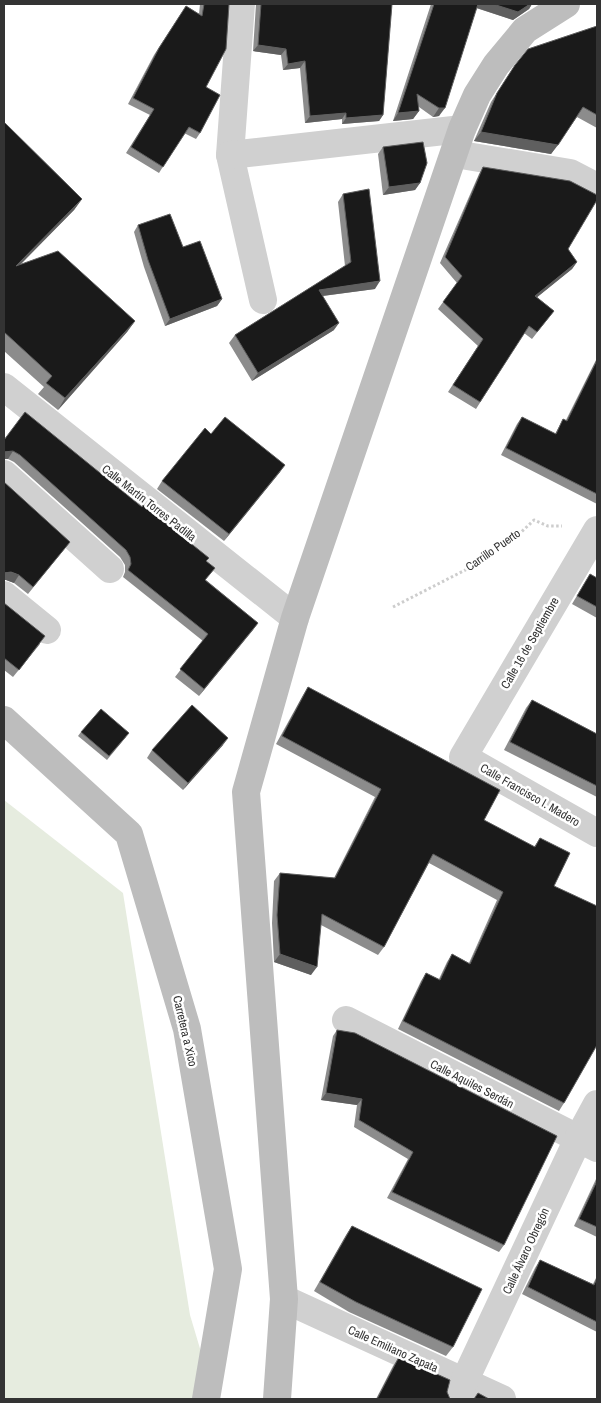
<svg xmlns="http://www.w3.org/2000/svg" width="601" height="1403" viewBox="0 0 601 1403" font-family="'Archivo Narrow',sans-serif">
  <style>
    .green { fill: #e6ecdf }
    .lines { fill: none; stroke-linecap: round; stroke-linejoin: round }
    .path { stroke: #cdcdcd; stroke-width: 3; stroke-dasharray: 2.5 2.5; stroke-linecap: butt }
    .street { stroke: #d0d0d0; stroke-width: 28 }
    .secondary { stroke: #bdbdbd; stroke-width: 28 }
    .wall { fill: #8c8c8c }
    .shaded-wall { fill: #5f5f5f }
    .building { fill: #1a1a1a; stroke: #5f5f5f }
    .labels { text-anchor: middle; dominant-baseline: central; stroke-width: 5; stroke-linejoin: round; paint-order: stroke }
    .street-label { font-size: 12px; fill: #333; stroke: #fff }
  </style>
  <rect width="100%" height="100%" fill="#fff"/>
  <path class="green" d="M 4,800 L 123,893 L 190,1315 L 215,1399 L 4,1399 Z"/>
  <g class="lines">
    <path class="path" d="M 393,607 L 479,563 L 515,538 L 534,520 L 548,526 L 562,526"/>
    <g class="street">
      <path d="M 241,4 L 230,155 L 263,300"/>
      <path d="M 455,154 L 570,173 L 597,187"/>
      <path d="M 230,155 L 462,129"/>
      <path d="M 4,387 L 295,618"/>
      <path d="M 4,474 L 110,569"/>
      <path d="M 597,530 L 463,757 L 597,833"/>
      <path d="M 4,595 L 47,630"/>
      <path d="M 346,1020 L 597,1148"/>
      <path d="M 284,1299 L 502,1399"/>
      <path d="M 456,1399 L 578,1139 L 597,1104"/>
    </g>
    <g class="secondary">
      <path d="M 4,720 L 129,834 L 187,1029 L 228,1269 L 206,1399"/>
      <path d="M 277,1399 L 284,1299 L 246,792 L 295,618 L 462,129 L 477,95 L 496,65 L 525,30 L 566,4"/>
    </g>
  </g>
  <g class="wall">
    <path d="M 200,4 L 229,4 L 206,87 L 200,133 L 196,139 L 184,133 L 159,173 L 126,153 L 150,115 L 128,104 L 154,55 L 186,6 L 199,14 Z"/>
    <path d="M 256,4 L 392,4 L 383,115 L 379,121 L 342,124 L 342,119 L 305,123 L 300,68 L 283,70 L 281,55 L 253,51 Z"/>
    <path d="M 431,4 L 532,4 L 529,9 L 513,20 L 476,8 L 439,116 L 433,117 L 419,107 L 419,111 L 413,119 L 393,121 Z"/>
    <path d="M 597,26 L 597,128 L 577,117 L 551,154 L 474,141 L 491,102 L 515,65 Z"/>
    <path d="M 4,122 L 82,199 L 74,210 L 21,264 L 135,321 L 127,332 L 58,410 L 38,394 L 44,387 L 4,351 Z"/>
    <path d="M 383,147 L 420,183 L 415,190 L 383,195 L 378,154 Z"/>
    <path d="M 483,167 L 568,249 L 577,262 L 572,269 L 537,297 L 554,311 L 532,339 L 524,333 L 476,409 L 448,392 L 478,346 L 438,309 L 457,283 L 440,263 L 479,174 Z"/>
    <path d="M 343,194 L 375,289 L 323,296 L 334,330 L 252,381 L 229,343 L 235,335 L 345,266 L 338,202 Z"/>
    <path d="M 138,225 L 183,247 L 222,299 L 217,306 L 165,326 L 144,267 L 134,232 Z"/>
    <path d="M 597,358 L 597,504 L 501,455 L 517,424 L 522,417 L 555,434 L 563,419 L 566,420 Z"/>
    <path d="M 211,434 L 280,472 L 224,541 L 157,489 L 162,481 Z"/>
    <path d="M 4,440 L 207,562 L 206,580 L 258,623 L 199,696 L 175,677 L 203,641 L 123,577 L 125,572 L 125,565 L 120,557 L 14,462 L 8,459 Z"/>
    <path d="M 70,542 L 28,594 L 14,583 L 6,580 Z"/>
    <path d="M 590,574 L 597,578 L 597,618 L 572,604 Z"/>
    <path d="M 4,603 L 40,644 L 13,677 L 4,670 Z"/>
    <path d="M 308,687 L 484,820 L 534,847 L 540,838 L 554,886 L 564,1103 L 559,1111 L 398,1029 L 421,981 L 426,973 L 439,979 L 447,962 L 452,954 L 469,963 L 497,900 L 429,863 L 384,947 L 378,955 L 321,925 L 311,975 L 274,962 L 272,923 L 274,881 L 280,873 L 334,878 L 375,797 L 276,744 L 303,695 Z"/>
    <path d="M 532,700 L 597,734 L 597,797 L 504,750 L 526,708 Z"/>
    <path d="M 81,732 L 126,737 L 107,760 L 78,736 Z"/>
    <path d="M 223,745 L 183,790 L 147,758 L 152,750 Z"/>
    <path d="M 337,1030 L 504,1245 L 499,1252 L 387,1198 L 408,1159 L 354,1127 L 357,1105 L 321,1100 L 333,1036 Z"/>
    <path d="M 597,1177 L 597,1237 L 574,1226 Z"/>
    <path d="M 352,1226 L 453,1347 L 446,1356 L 349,1312 L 314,1291 L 346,1235 Z"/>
    <path d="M 540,1260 L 593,1284 L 597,1276 L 597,1332 L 522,1294 L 535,1268 Z"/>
    <path d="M 399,1357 L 447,1392 L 450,1399 L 376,1399 L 393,1366 Z"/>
  </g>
  <g class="shaded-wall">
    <path d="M 476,4 L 532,4 L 529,9 L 513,20 L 474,7 Z"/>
    <path d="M 258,45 L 286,49 L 281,55 L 253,51 Z"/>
    <path d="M 305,61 L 300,68 L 283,70 L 288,64 Z"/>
    <path d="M 439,108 L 445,108 L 439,116 L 433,117 Z"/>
    <path d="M 419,111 L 413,119 L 393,121 L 398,113 Z"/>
    <path d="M 346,113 L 342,119 L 305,123 L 310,116 Z"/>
    <path d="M 383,115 L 379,121 L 342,124 L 346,118 Z"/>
    <path d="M 481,132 L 558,145 L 551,154 L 474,141 Z"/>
    <path d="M 420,183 L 415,190 L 383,195 L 389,187 Z"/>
    <path d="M 82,199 L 74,210 L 8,277 L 16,266 Z"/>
    <path d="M 577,262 L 572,269 L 530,303 L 535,296 Z"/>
    <path d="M 380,281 L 375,289 L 314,297 L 319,290 Z"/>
    <path d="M 222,299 L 217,306 L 165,326 L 170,319 Z"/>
    <path d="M 135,321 L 127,332 L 58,410 L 65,398 Z"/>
    <path d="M 339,323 L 334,330 L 252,381 L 258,373 Z"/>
    <path d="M 13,451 L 8,459 L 4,459 L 4,452 Z"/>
    <path d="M 285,465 L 280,472 L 224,541 L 229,534 Z"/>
    <path d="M 11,572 L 19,575 L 14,583 L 6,580 L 4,580 L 4,573 Z"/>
    <path d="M 258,623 L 253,630 L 199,696 L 204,689 Z"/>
    <path d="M 228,738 L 223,745 L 183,790 L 188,783 Z"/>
    <path d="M 280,954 L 317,967 L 311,975 L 274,962 Z"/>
    <path d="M 326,1093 L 362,1099 L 357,1105 L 321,1100 Z"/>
  </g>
  <g class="building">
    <path d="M 204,4 L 229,4 L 226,49 L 206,87 L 220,95 L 200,133 L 189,127 L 163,167 L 131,147 L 154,109 L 133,98 L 159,48 L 186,6 L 202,16 Z"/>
    <path d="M 261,4 L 392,4 L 383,115 L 346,118 L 346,113 L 310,116 L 305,61 L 288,64 L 286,49 L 258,45 Z"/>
    <path d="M 434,4 L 478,4 L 445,108 L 439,108 L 417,94 L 419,111 L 398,113 Z"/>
    <path d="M 493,4 L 530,4 L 518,12 Z"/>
    <path d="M 597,26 L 597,115 L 583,107 L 558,145 L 481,132 L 497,93 L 515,65 L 528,49 Z"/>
    <path d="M 4,122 L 82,199 L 16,266 L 58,251 L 135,321 L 65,398 L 46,383 L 52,376 L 4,332 Z"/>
    <path d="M 423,142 L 427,163 L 420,183 L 389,187 L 383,147 Z"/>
    <path d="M 483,167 L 570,181 L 597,195 L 597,200 L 568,249 L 577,262 L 535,296 L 554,311 L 537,332 L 529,326 L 480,402 L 453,385 L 483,339 L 443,302 L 462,276 L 445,257 Z"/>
    <path d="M 369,189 L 380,281 L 319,290 L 339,323 L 258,373 L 235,335 L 351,262 L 343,194 Z"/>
    <path d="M 170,214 L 183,247 L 200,241 L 222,299 L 170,319 L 148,260 L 138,225 Z"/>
    <path d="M 597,360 L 597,494 L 506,448 L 522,417 L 556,434 L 563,419 L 567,421 Z"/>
    <path d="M 25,412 L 142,507 L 143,505 L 209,558 L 206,561 L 215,568 L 205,580 L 258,623 L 204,689 L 180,669 L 208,634 L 128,570 L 131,564 L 130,557 L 126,550 L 20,455 L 13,451 L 4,452 L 4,440 Z"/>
    <path d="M 225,417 L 285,465 L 229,534 L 162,481 L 205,428 L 211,434 Z"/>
    <path d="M 4,482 L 70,542 L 33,587 L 19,575 L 11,572 L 4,573 Z"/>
    <path d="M 590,574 L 597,578 L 597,607 L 577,596 Z"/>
    <path d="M 4,603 L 45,636 L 19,670 L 4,658 Z"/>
    <path d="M 308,687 L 500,790 L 484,820 L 535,847 L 540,838 L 570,853 L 554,886 L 597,906 L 597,1045 L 564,1103 L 403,1021 L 426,973 L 440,980 L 452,954 L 470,964 L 503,892 L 433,854 L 384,947 L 322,914 L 317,967 L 280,954 L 277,915 L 280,873 L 335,878 L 381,789 L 282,736 Z"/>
    <path d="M 532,700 L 597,734 L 597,786 L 510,742 Z"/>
    <path d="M 192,705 L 228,738 L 188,783 L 152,750 Z"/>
    <path d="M 101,709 L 129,733 L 109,756 L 81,732 Z"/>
    <path d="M 337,1030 L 355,1033 L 557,1136 L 504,1245 L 392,1192 L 413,1152 L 359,1120 L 362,1099 L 326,1093 Z"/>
    <path d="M 597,1181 L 597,1227 L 579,1219 Z"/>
    <path d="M 352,1226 L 482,1289 L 453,1347 L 356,1302 L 320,1282 Z"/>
    <path d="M 540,1260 L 594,1285 L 597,1278 L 597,1322 L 528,1287 Z"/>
    <path d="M 399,1357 L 450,1380 L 447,1392 L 450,1399 L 377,1399 Z"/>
    <path d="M 478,1393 L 489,1399 L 474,1399 Z"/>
  </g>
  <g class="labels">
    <g class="street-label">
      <text transform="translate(149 503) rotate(38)">Calle Martín Torres Padilla</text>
      <text transform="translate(493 550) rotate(-35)">Carrillo Puerto</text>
      <text transform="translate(530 643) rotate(-60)">Calle 16 de Septiembre</text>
      <text transform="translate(530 795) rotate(30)">Calle Francisco I. Madero</text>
      <text transform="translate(185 1031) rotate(77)">Carretera a Xico</text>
      <text transform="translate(472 1084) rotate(27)">Calle Aquiles Serdán</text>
      <text transform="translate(526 1251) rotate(-65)">Calle Álvaro Obregón</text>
      <text transform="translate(393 1349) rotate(24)">Calle Emiliano Zapata</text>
    </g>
  </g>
  <rect width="601" height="1403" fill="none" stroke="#333333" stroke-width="10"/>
</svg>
